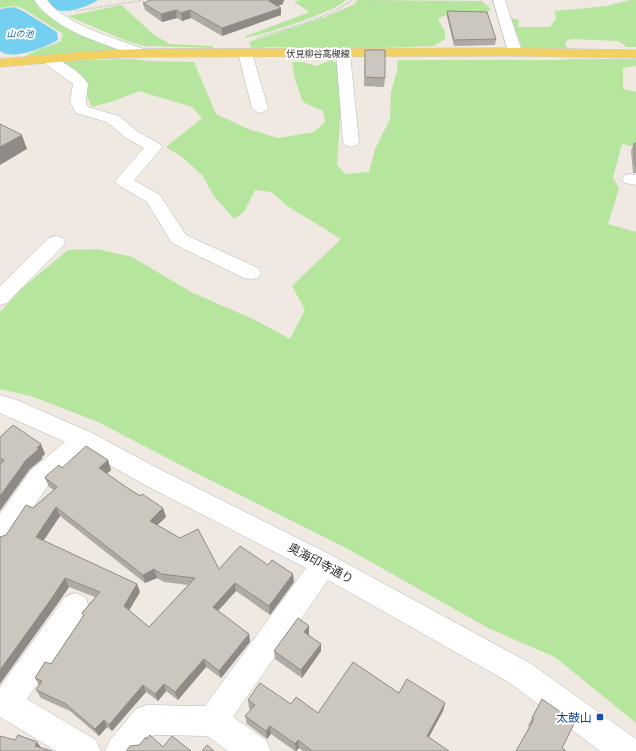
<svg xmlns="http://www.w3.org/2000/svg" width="636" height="751" viewBox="0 0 636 751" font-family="Lato,'Noto Sans JP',sans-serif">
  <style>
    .green { fill: #b6e59e }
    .water { fill: #75cff0 }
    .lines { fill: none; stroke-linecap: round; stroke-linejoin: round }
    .minor-casing { stroke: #b4b7c1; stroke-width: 1 }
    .major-casing { stroke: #c9c9c9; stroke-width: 1 }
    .path { stroke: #c9c9c9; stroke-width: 1.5; stroke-dasharray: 2 1.5; stroke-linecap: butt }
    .minor { fill: #fff; fill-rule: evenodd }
    .major { fill: #f2d163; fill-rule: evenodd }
    .wall { fill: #afaba4; fill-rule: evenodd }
    .shaded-wall { fill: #8e8b86 }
    .building { fill: #cbc7bf; stroke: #8e8b86; fill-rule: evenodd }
    .transit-dot { fill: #1a4fb4; stroke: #fff; stroke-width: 1.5 }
    .labels { text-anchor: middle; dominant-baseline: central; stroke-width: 4; stroke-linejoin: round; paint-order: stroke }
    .far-water-label { font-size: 9px; font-style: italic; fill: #0d6fa3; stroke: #fff }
    .far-street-label { font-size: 9px; fill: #2e2e2e; stroke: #fff }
    .near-street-label { font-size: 12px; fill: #2e2e2e; stroke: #fff }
    .near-transit-label { font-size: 12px; fill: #164399; stroke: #fff; text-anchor: end }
  </style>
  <rect width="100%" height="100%" fill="#efe9e1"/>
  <g class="green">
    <path d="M 0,0 L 35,0 L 39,8 L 50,17 L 118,47 L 118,50 L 25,57 C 35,49 49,47 61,41 L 63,34 L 24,9 L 15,6 L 0,8 Z"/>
    <path d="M 300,0 L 346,0 C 335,12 263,35 245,38 L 246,36 L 310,12 L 294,2 Z"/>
    <path d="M 357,0 L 482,1 L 491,9 L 483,15 L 448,15 L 438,18 L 445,32 L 445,39 L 434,46 L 347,49 L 267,47 L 252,50 L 249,42 L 325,17 L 355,4 Z"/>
    <path d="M 630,0 L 636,0 L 636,47 L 625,47 L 625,45 L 618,41 L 571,39 L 565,42 L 567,48 L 522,48 L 511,18 L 519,20 L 518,27 L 550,27 L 556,19 L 555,11 L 607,6 Z"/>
    <path d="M 121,5 L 152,33 L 169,44 L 213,46 L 213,48 L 144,46 L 124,40 L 68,16 Z"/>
    <path d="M 132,59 L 151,61 L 194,62 L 216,114 L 248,129 L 278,138 L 314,132 L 325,122 L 323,111 L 303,102 L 295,80 L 292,62 L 303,62 L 316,66 L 332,60 L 338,64 L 341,105 L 337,165 L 345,174 L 369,172 L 375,149 L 390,119 L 391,92 L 397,71 L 398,60 L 554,60 L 577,59 L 636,59 L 636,66 L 623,68 L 623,89 L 636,92 L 636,147 L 622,144 L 613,178 L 619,188 L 608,224 L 636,232 L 636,723 L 555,657 L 488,628 L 348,549 L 194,472 L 96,421 L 31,396 L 0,389 L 0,312 L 21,289 L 68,250 L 98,249 L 132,257 L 191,292 L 255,320 L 290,339 L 305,310 L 292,286 L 341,239 L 289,207 L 271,192 L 255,190 L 244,212 L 234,219 L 213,195 L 203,176 L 181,156 L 166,147 L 202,118 L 192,107 L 139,91 L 114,101 L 92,107 L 87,96 L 88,83 L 77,71 L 60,61 Z"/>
  </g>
  <g class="water">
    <path d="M 44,0 L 98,0 C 88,6 69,14 57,10 C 52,9 48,3 44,0 Z"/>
    <path d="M 14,7 L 23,11 L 57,32 L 58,40 C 45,47 13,61 0,51 L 0,9 Z"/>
  </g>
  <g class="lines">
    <defs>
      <g id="minor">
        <path d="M 34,0 L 47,0 C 66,26 116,38 146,50 L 148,53 L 146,56 L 141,57 L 136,56 C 101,42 56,32 34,0 Z"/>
        <path d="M 493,0 L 505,0 L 522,52 L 520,55 L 515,56 L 510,55 L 508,52 Z"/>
        <path d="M 245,49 L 250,50 L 252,53 L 268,108 L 265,111 L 260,113 L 255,111 L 252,108 L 238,53 L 240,50 Z"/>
        <path d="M 343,49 L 348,50 L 350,53 L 359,142 L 357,145 L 351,147 L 345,145 L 343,142 L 336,53 L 338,50 Z"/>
        <path d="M 48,55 L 53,56 C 66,64 80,71 88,84 L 86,102 L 88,107 L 119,116 L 138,132 L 160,144 L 162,147 L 160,150 L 134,180 L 160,195 L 186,235 L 258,268 L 261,273 L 258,278 L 251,279 L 244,278 L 172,243 L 147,202 L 118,185 L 115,181 L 144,148 L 126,138 L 107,122 L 76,113 L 70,102 L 73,84 L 43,62 L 41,59 L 43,56 Z"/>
        <path d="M 631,174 L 636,175 L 636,185 L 625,183 L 622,179 L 625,175 Z"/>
        <path d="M 56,236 L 63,238 L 65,242 L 63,246 L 7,303 L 0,305 L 0,286 L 49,238 Z"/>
        <path d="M 0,395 L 17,400 L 92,433 L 163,471 L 333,556 L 530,663 L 636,739 L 636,751 L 600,751 L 510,683 L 328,580 L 233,717 L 266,740 L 271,751 L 228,751 L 207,736 L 154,735 L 141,751 L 105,751 L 110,740 L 136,709 L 147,705 L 205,706 L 306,568 L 145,485 L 86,452 L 49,484 L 9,543 L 0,546 L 0,514 L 31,470 L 65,442 L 0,413 Z"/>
        <path d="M 75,593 L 85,597 L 89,606 L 85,615 L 27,699 L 96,740 L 101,751 L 56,751 L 0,717 L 0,687 L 65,597 Z"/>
      </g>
      <path id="major" d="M 515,48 L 636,50 L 636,58 L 515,56 L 141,57 L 92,59 L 0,67 L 0,59 L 92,51 L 141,49 Z"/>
    </defs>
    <use href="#minor" class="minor-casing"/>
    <use href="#major" class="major-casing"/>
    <g class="path">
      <path d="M 76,11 L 145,0"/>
      <path d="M 257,38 C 289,27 325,20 352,0"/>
    </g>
    <use href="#minor" class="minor"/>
    <use href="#major" class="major"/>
  </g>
  <g class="wall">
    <path d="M 283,2 L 283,4 L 278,6 L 281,15 L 222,36 L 191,18 L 182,21 L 177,18 L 162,22 L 145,10 L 143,3 L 284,2 Z"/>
    <path d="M 447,11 L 496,39 L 495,45 L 454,46 L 447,17 Z"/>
    <path d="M 365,50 L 385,78 L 384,87 L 364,86 Z"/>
    <path d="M 634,143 L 636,143 L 636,173 L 633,173 L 631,151 Z"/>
    <path d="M 0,437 L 45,454 L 42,457 L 42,459 L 30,469 L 0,465 Z"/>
    <path d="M 108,460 L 111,470 L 107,474 L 129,489 L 163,508 L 166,517 L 157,525 L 219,569 L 294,582 L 270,615 L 236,591 L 218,611 L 249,634 L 250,642 L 221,678 L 206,667 L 178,700 L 166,691 L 158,701 L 146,692 L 112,731 L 107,727 L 99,736 L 70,711 L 41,698 L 36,690 L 39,685 L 35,678 L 51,664 L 83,616 L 82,613 L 95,597 L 69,587 L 56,606 L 6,535 L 33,508 L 54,490 L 49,487 L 45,478 L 62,468 ZM 60,516 L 145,583 L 157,578 L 164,582 L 188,585 L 149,627 L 129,610 L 140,592 L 137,584 L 43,541 Z"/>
    <path d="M 309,634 L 308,635 L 321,644 L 321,651 L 302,678 L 275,659 L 274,651 Z"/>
    <path d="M 399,693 L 445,703 L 443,711 L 429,737 L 449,751 L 303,751 L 299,748 L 296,751 L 295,751 L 271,734 L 267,739 L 247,724 L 245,716 L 251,710 L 249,708 L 248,700 L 291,704 L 318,713 Z"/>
    <path d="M 542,699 L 562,748 L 528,726 Z"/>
  </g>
  <g class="shaded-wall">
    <path d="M 273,0 L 284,0 L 284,2 L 283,2 L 283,4 L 269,9 L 269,1 Z"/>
    <path d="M 281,8 L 281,15 L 222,36 L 222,28 Z"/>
    <path d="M 176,10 L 177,18 L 162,22 L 161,14 Z"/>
    <path d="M 190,10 L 191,18 L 182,21 L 181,13 Z"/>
    <path d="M 22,135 L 27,149 L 0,165 L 0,147 Z"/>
    <path d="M 41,444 L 45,454 L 42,457 L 42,459 L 30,469 L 0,511 L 0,496 L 26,460 Z"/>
    <path d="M 108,460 L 111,470 L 103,477 L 99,468 Z"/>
    <path d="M 56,507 L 60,516 L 40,546 L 36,537 Z"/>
    <path d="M 163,508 L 166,517 L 152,530 L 150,521 Z"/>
    <path d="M 154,569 L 157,578 L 145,583 L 143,575 Z"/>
    <path d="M 293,574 L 294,582 L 270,615 L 269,606 Z"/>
    <path d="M 65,578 L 69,587 L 56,606 L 0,684 L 0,670 Z"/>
    <path d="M 235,583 L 236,591 L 214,615 L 213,607 Z"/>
    <path d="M 137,584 L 140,592 L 127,614 L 124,606 Z"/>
    <path d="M 309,626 L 309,634 L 305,640 L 304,632 Z"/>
    <path d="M 249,634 L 250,642 L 221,678 L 219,671 Z"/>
    <path d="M 321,644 L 321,651 L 302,678 L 301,670 Z"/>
    <path d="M 204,659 L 206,667 L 178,700 L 175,692 Z"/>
    <path d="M 164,684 L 166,691 L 158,701 L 155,694 Z"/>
    <path d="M 143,685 L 146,692 L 112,731 L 109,725 Z"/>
    <path d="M 445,703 L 443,711 L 425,744 L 427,736 Z"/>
    <path d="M 104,720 L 107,727 L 99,736 L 95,729 Z"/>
    <path d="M 270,726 L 271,734 L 267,739 L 266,731 Z"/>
    <path d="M 298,740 L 299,748 L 296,751 L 295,744 Z"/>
    <path d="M 37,742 L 42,749 L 35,746 Z"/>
  </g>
  <g class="building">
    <path d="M 151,0 L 273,0 L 269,1 L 281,8 L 222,28 L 190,10 L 181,13 L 176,10 L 161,14 L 143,3 Z"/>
    <path d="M 447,11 L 487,12 L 496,39 L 454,40 Z"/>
    <path d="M 365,50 L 385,50 L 385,78 L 365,77 Z"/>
    <path d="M 0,124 L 22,135 L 0,147 Z"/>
    <path d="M 634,143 L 636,143 L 636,165 L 635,165 Z"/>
    <path d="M 13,425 L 41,444 L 37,448 L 39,449 L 26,460 L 0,496 L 0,465 L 4,460 L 0,458 L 0,437 Z"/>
    <path d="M 86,446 L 108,460 L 99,468 L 129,489 L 140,496 L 142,494 L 163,508 L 150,521 L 180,538 L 198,529 L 219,569 L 240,546 L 268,565 L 272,560 L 293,574 L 269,606 L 235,583 L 213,607 L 249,634 L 219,671 L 204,659 L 175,692 L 164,684 L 155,694 L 143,685 L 109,725 L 104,720 L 95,729 L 66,704 L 36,690 L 42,681 L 35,678 L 45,662 L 51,664 L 84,615 L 82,613 L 100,592 L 65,578 L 52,598 L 0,670 L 0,537 L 6,535 L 26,505 L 33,508 L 57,487 L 45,478 L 46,476 L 59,465 L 62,468 ZM 56,507 L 143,575 L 154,569 L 161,574 L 195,578 L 149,627 L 124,606 L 137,584 L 36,537 Z"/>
    <path d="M 298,618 L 309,626 L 304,632 L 321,644 L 301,670 L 274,651 Z"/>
    <path d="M 353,662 L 399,693 L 407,679 L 445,703 L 427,736 L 449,751 L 312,751 L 298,740 L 295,744 L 270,726 L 266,731 L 245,716 L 255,705 L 248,700 L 260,683 L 291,704 L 296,697 L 318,713 Z"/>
    <path d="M 542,699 L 575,722 L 562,748 L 566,751 L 516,751 L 534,719 L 532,718 Z"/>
    <path d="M 18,735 L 37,742 L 35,746 L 52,751 L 0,751 L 0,736 L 15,740 Z"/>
    <path d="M 150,735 L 163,747 L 172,736 L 191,751 L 126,751 L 130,746 L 139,745 L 146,737 L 147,739 Z"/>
    <path d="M 207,745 L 214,751 L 202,751 Z"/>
  </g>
  <rect class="transit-dot" x="596" y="713" width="8" height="8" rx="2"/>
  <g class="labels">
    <g class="far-water-label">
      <text x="20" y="33">山の池</text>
    </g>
    <g class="far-street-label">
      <text x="318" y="53">伏見柳谷高槻線</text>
    </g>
    <g class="near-street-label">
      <text transform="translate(321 563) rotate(28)">奥海印寺通り</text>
    </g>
    <g class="near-transit-label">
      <text x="592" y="717">太鼓山</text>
    </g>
  </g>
</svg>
